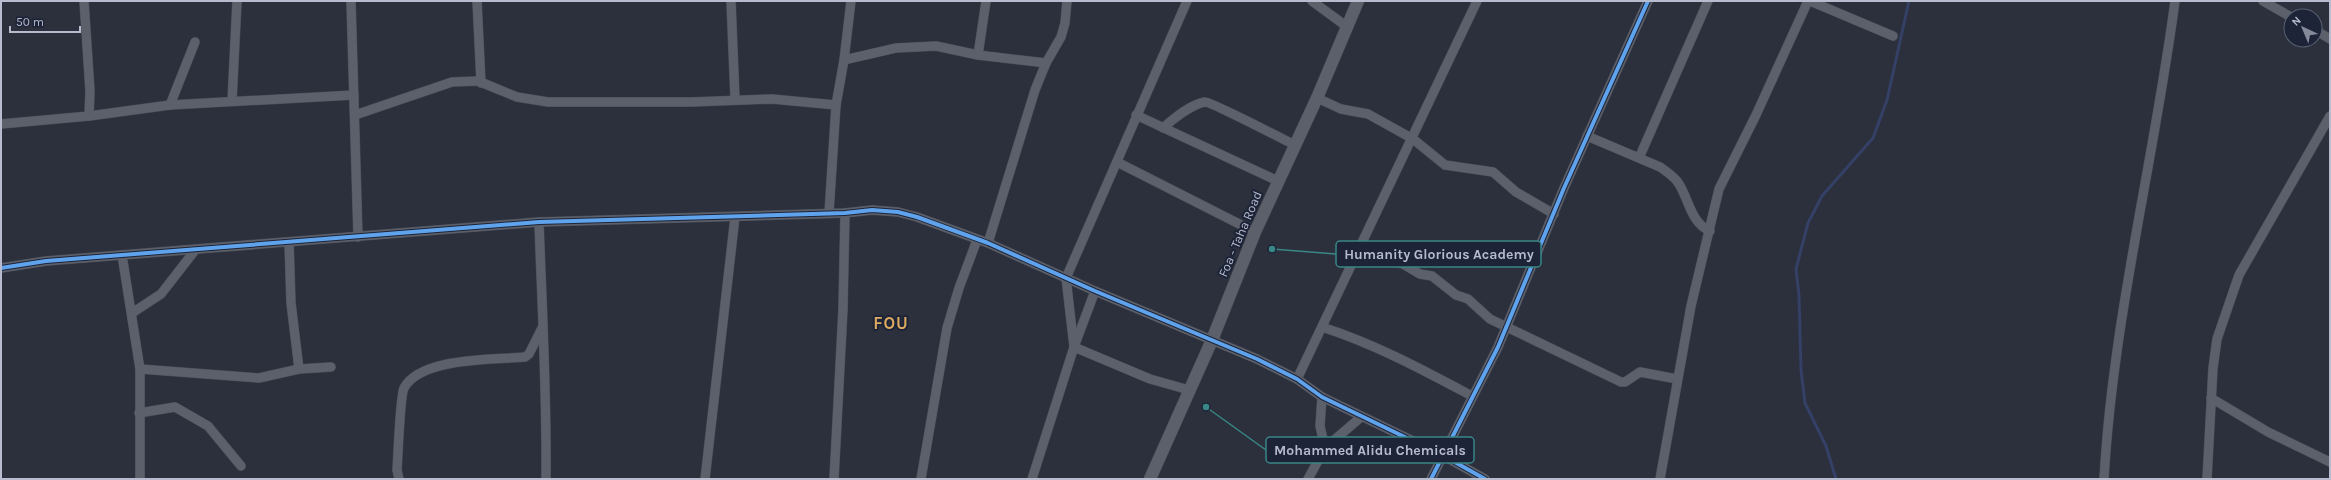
<svg xmlns="http://www.w3.org/2000/svg" width="2331" height="480" viewBox="0 0 2331 480" font-family="Karla,sans-serif">
  <style>
    .lines { fill: none; stroke-linecap: round; stroke-linejoin: round }
    .stream { stroke: #344066; stroke-width: 3 }
    .minor-casing { stroke: #484b55; stroke-width: 10 }
    .tertiary-casing { stroke: #484b55; stroke-width: 13 }
    .minor { stroke: #5c606a; stroke-width: 9 }
    .tertiary { stroke: #5c606a; stroke-width: 12 }
    .cycleway-casing { stroke: #1d2438; stroke-width: 6 }
    .cycleway { stroke: #60a3ed; stroke-width: 4 }
    .labels { text-anchor: middle; dominant-baseline: central; stroke-width: 4; stroke-linejoin: round; paint-order: stroke }
    .street-label { font-size: 13px; fill: #b6bbcd; stroke: #1d2438 }
    .district-label { font-size: 17px; font-weight: bold; letter-spacing: 1px; fill: #deaa60; stroke: #1d2438 }
    .leader { fill: none; stroke: #398786; stroke-width: 1.5 }
    .callout-dot { fill: #398786; stroke: #1d2438; stroke-width: 1.5 }
    .callout { fill: #1d2438; stroke: #398786; stroke-width: 1.5 }
    .callout-label { font-size: 14px; text-anchor: middle; font-weight: bold; fill: #b6bbcd }
  </style>
  <rect width="100%" height="100%" fill="#2b303c"/>
  <g class="lines">
    <path class="stream" d="M 1836,479 L 1826,446 L 1805,403 L 1801,370 L 1799,295 L 1796,269 L 1808,223 L 1822,196 L 1873,138 L 1887,100 L 1909,1"/>
    <defs>
      <g id="minor">
        <path d="M 351,1 L 358,237"/>
        <path d="M 477,1 L 481,83"/>
        <path d="M 731,1 L 735,99"/>
        <path d="M 1312,1 L 1346,26"/>
        <path d="M 1810,1 L 1893,36"/>
        <path d="M 2263,1 L 2291,17"/>
        <path d="M 2315,30 L 2330,39"/>
        <path d="M 978,55 L 986,1"/>
        <path d="M 844,60 L 896,48 L 936,46 L 978,55 L 1046,63"/>
        <path d="M 1317,98 L 1341,109 L 1368,114 L 1413,139 L 1445,165 L 1493,172 L 1516,192 L 1554,214"/>
        <path d="M 232,101 L 237,1"/>
        <path d="M 170,105 L 195,42"/>
        <path d="M 355,115 L 452,82 L 478,81 L 517,97 L 548,102 L 691,102 L 772,99 L 836,105"/>
        <path d="M 1136,115 L 1278,181"/>
        <path d="M 89,116 L 170,105 L 354,95"/>
        <path d="M 1,124 L 89,116 L 90,91 L 84,1"/>
        <path d="M 1163,128 C 1173,119 1192,104 1205,102 C 1212,102 1282,139 1295,145"/>
        <path d="M 1587,136 L 1660,167 C 1667,172 1675,177 1679,184 C 1689,200 1691,223 1710,231"/>
        <path d="M 1639,158 L 1708,1"/>
        <path d="M 1117,162 L 1255,232"/>
        <path d="M 829,213 L 836,105 L 844,60 L 851,1"/>
        <path d="M 539,222 C 542,308 547,393 546,479"/>
        <path d="M 289,242 L 291,303 L 299,369 L 331,367"/>
        <path d="M 988,243 L 1035,90 L 1046,63 L 1061,37 L 1065,23 L 1067,1"/>
        <path d="M 1359,248 L 1372,255 L 1403,264 L 1420,274 L 1432,276 L 1456,295 L 1468,299 L 1490,319 L 1621,382 L 1625,382 L 1640,372 L 1677,379"/>
        <path d="M 122,255 L 140,369 L 140,479"/>
        <path d="M 1,268 L 46,261 L 539,222 L 845,213 L 872,210 L 898,212 L 917,217 L 988,243 L 1095,291 L 1257,359 L 1297,379 L 1322,397 L 1444,456 L 1485,479"/>
        <path d="M 132,313 L 161,294 L 196,249"/>
        <path d="M 1322,327 C 1375,344 1423,370 1472,396"/>
        <path d="M 1074,347 L 1066,278 L 1187,1"/>
        <path d="M 1074,347 L 1150,379 L 1189,390"/>
        <path d="M 140,369 L 259,378 L 299,369"/>
        <path d="M 1297,379 L 1477,1"/>
        <path d="M 1322,397 L 1320,426 L 1325,448"/>
        <path d="M 2211,398 L 2268,432 L 2330,462"/>
        <path d="M 139,413 L 175,407 L 208,426 L 241,466"/>
        <path d="M 399,479 L 397,470 C 398,457 400,396 404,388 C 421,357 494,360 525,357 L 529,354 L 542,328"/>
        <path d="M 705,479 L 735,217"/>
        <path d="M 834,479 L 843,309 L 845,213"/>
        <path d="M 921,479 L 947,328 L 959,288 L 977,240"/>
        <path d="M 1032,479 L 1074,347 L 1095,291"/>
        <path d="M 1308,479 L 1325,448 L 1361,417"/>
        <path d="M 1431,479 L 1498,347 L 1564,188 L 1648,1"/>
        <path d="M 1660,479 L 1691,306 L 1719,189 L 1756,115 L 1808,1"/>
        <path d="M 2104,479 C 2113,318 2154,161 2175,1"/>
        <path d="M 2207,479 L 2213,368 L 2217,339 L 2239,275 L 2330,116"/>
      </g>
      <path id="tertiary" d="M 1150,479 L 1212,340 L 1255,232 L 1317,98 L 1358,1"/>
    </defs>
    <use href="#minor" class="minor-casing"/>
    <use href="#tertiary" class="tertiary-casing"/>
    <use href="#minor" class="minor"/>
    <use href="#tertiary" class="tertiary"/>
    <defs>
      <g id="cycleway">
        <path d="M 1,268 L 46,261 L 539,222 L 845,213 L 872,210 L 898,212 L 917,217 L 988,243 L 1095,291 L 1257,359 L 1297,379 L 1322,397 L 1444,456 L 1485,479"/>
        <path d="M 1431,479 L 1498,347 L 1564,188 L 1648,1"/>
      </g>
    </defs>
    <use href="#cycleway" class="cycleway-casing"/>
    <use href="#cycleway" class="cycleway"/>
  </g>
  <g class="labels">
    <g class="street-label">
      <text transform="translate(1240 234) rotate(-67)">Foa - Taha Road</text>
    </g>
    <g class="district-label">
      <text x="891" y="323">FOU</text>
    </g>
  </g>
  <path class="leader" d="M1272 249L1336 254M1206 407L1266 450"/>
  <g class="callout-dot">
    <circle cx="1272" cy="249" r="4"/>
    <circle cx="1206" cy="407" r="4"/>
  </g>
  <g class="callout">
    <rect x="1336" y="241" width="205" height="26" rx="4"/>
    <rect x="1266" y="437" width="208" height="26" rx="4"/>
  </g>
  <g class="callout-label">
    <text x="1439" y="259">Humanity Glorious Academy</text>
    <text x="1370" y="455">Mohammed Alidu Chemicals</text>
  </g>
  <rect width="2331" height="480" fill="none" stroke="#b6bbcd" stroke-width="4"/>
  <g transform="translate(2303 28) rotate(316)"><circle r="19" fill="#1d2438" stroke="#5a6074"/>
  <path d="M0-3L7 15L0 10L-7 15Z" fill="#858a9a"/>
  <text y="-6" font-size="11" font-weight="bold" text-anchor="middle" fill="#b6bbcd">N</text>
  </g>
  <path d="M10 26v6h70v-6" fill="none" stroke="#b6bbcd" stroke-width="2"/>
  <text x="16" y="26" font-size="12" fill="#b6bbcd" stroke="#1d2438" stroke-width="3" paint-order="stroke">50 m</text>
</svg>
